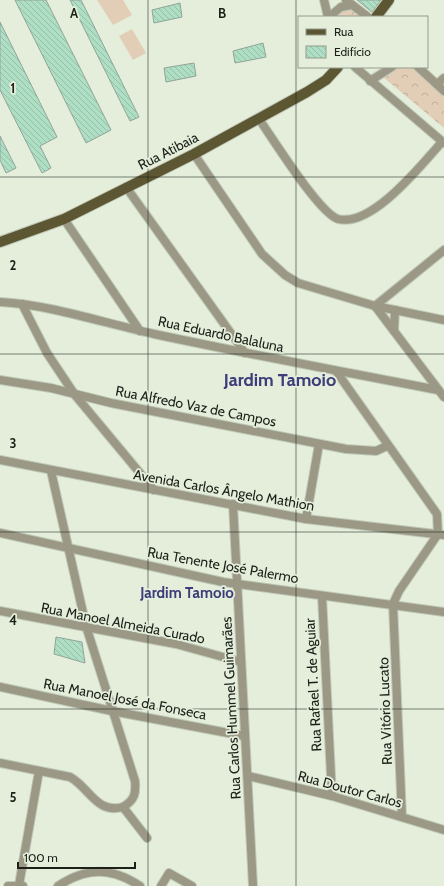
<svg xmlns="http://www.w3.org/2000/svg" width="444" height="886" viewBox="0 0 444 886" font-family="Cabin,sans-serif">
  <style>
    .park { fill: url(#park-crowns) }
    .garden { fill: #e2ceb6 }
    .building { fill: url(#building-back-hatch); stroke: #91a499 }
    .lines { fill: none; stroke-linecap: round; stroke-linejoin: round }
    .minor-casing { stroke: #c0c9b8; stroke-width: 10 }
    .major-casing { stroke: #c0c9b8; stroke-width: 12 }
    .minor { stroke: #9b9985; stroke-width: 8 }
    .major { stroke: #5c5633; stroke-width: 10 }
    .grid { fill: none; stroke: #1c2019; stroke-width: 1; stroke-opacity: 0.55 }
    .labels { text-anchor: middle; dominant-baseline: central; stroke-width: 3.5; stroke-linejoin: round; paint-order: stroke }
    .street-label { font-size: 14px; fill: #1c2019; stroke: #e4eedb }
    .neighbourhood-label { font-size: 15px; font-weight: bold; fill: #3e3d79; stroke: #e4eedb }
    .district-label { font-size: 18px; font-weight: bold; fill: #3e3d79; stroke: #e4eedb }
    .grid-label { font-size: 13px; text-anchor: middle; font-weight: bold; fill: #1c2019; stroke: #e4eedb; stroke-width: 3.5; stroke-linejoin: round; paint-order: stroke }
  </style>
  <defs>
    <pattern id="park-crowns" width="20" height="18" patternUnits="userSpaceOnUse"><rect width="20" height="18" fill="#e2ceb6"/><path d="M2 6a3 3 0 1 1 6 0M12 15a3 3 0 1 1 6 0" fill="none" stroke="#c1b19c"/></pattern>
    <pattern id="building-back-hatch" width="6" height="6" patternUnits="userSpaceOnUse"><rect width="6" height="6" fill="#aedfc4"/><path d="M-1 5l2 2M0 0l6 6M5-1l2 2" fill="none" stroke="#95bfa8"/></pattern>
  </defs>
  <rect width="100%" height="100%" fill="#e4eedb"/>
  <g class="park">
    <path d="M 351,8 L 363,17 L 335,17 L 338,12 Z"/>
    <path d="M 396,67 L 414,67 L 444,94 L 444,128 L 383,77 Z"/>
  </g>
  <g class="garden">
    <path d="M 97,0 L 123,0 L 132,15 L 113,25 Z"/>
    <path d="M 132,29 L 146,53 L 133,60 L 119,36 Z"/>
  </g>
  <g class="building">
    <path d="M 15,0 L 46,0 L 111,130 L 86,143 Z"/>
    <path d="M 70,0 L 81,0 L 139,117 L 130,121 Z"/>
    <path d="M 357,0 L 381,0 L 372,12 Z"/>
    <path d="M 180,3 L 182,17 L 154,23 L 152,10 Z"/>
    <path d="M 0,22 L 57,137 L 40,146 L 51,168 L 42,173 L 0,90 Z"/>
    <path d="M 263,43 L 266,57 L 235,63 L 233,51 Z"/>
    <path d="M 194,63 L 196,76 L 166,82 L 164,68 Z"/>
    <path d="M 0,136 L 16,168 L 6,173 L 0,160 Z"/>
    <path d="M 56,637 L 82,642 L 85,663 L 54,654 Z"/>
  </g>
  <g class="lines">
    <defs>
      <g id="minor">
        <path d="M 324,0 L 328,17"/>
        <path d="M 346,0 L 368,17"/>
        <path d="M 329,17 L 341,7 L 352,5"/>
        <path d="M 355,67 L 444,143"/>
        <path d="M 418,67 L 444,91"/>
        <path d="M 370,81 L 392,67"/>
        <path d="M 437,84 L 444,78"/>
        <path d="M 259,119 C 273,139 319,213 338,219 C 372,228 422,164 442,142"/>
        <path d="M 194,154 L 262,254 L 285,275 L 298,283 L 375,306 L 444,320"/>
        <path d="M 126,187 L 245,353"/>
        <path d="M 64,219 L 140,331"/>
        <path d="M 0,302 C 52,305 103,323 154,334 C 248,354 343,372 438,390"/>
        <path d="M 22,304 L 47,353 L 75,395 L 154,490"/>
        <path d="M 375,306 L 444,397"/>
        <path d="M 375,306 L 444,250"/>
        <path d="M 394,331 L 395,310"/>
        <path d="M 336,371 L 437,514 L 438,534 L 399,591 L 393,604 L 402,817"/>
        <path d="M 0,380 L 51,388 L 111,403 L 346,449 L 376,451 L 387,446"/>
        <path d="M 0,460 L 306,519 L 444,535"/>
        <path d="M 51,471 L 86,626 L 135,781 C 136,793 135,800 123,807 L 147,838"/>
        <path d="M 233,504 L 253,886"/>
        <path d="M 306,519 L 319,444"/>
        <path d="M 0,533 L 223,582 L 444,612"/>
        <path d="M 322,596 L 332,796"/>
        <path d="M 0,611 L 176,644 L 241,662"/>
        <path d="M 0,687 L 112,711 L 244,736"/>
        <path d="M 0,763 L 70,777 C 90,788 96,814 123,807"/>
        <path d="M 248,776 L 332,796 L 444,830"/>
        <path d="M 19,885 L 39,771"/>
        <path d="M 8,886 L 23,886"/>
        <path d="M 58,886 C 87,867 111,867 140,886"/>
        <path d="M 161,886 L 169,873 L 192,886"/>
      </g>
      <g id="major">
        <path d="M 376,17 L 389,0"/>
        <path d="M 0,242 L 64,219 L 194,154 L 307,92 L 326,80 L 338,67"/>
      </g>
    </defs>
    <use href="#minor" class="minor-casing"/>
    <use href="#major" class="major-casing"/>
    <use href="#minor" class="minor"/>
    <use href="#major" class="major"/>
  </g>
  <path class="grid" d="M 148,0 L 148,886M 296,0 L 296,886M 0,177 L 444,177M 0,354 L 444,354M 0,532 L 444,532M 0,709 L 444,709"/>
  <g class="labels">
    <g class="street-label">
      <text transform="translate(168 151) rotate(-27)">Rua Atibaia</text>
      <text transform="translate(221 334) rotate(12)">Rua Eduardo Balaluna</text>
      <text transform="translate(196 406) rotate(11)">Rua Alfredo Vaz de Campos</text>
      <text transform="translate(224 490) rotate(10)">Avenida Carlos Ângelo Mathion</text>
      <text transform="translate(223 565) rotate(10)">Rua Tenente José Palermo</text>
      <text transform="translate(123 623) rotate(11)">Rua Manoel Almeida Curado</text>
      <text transform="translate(313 685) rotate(-93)">Rua Rafael T. de Aguiar</text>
      <text transform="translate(125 699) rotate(11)">Rua Manoel José da Fonseca</text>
      <text transform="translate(231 708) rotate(-93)">Rua Carlos Hummel Guimarães</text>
      <text transform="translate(385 711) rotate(-92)">Rua Vitório Lucato</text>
      <text transform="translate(350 789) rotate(15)">Rua Doutor Carlos</text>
    </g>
    <g class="neighbourhood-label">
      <text x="187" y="593">Jardim Tamoio</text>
    </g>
    <g class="district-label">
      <text x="280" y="380">Jardim Tamoio</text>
    </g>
  </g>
  <g class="grid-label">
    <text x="74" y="18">A</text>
    <text x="222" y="18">B</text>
    <text x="13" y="93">1</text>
    <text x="13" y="270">2</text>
    <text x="13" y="448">3</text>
    <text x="13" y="625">4</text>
    <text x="13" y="802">5</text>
  </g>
  <rect x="298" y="16" width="130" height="52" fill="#e4eedb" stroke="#949c8d"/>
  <rect x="306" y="29" width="20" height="6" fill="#5c5633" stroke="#949c8d"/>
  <text x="334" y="36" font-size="12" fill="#1c2019">Rua</text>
  <rect x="306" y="46" width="20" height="12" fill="url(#building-back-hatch)" stroke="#949c8d"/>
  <text x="334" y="56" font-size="12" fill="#1c2019">Edifício</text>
  <path d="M18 862v6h117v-6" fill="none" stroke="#1c2019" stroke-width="2"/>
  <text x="24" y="862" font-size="12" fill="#1c2019" stroke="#e4eedb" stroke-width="3" paint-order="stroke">100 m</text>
</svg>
